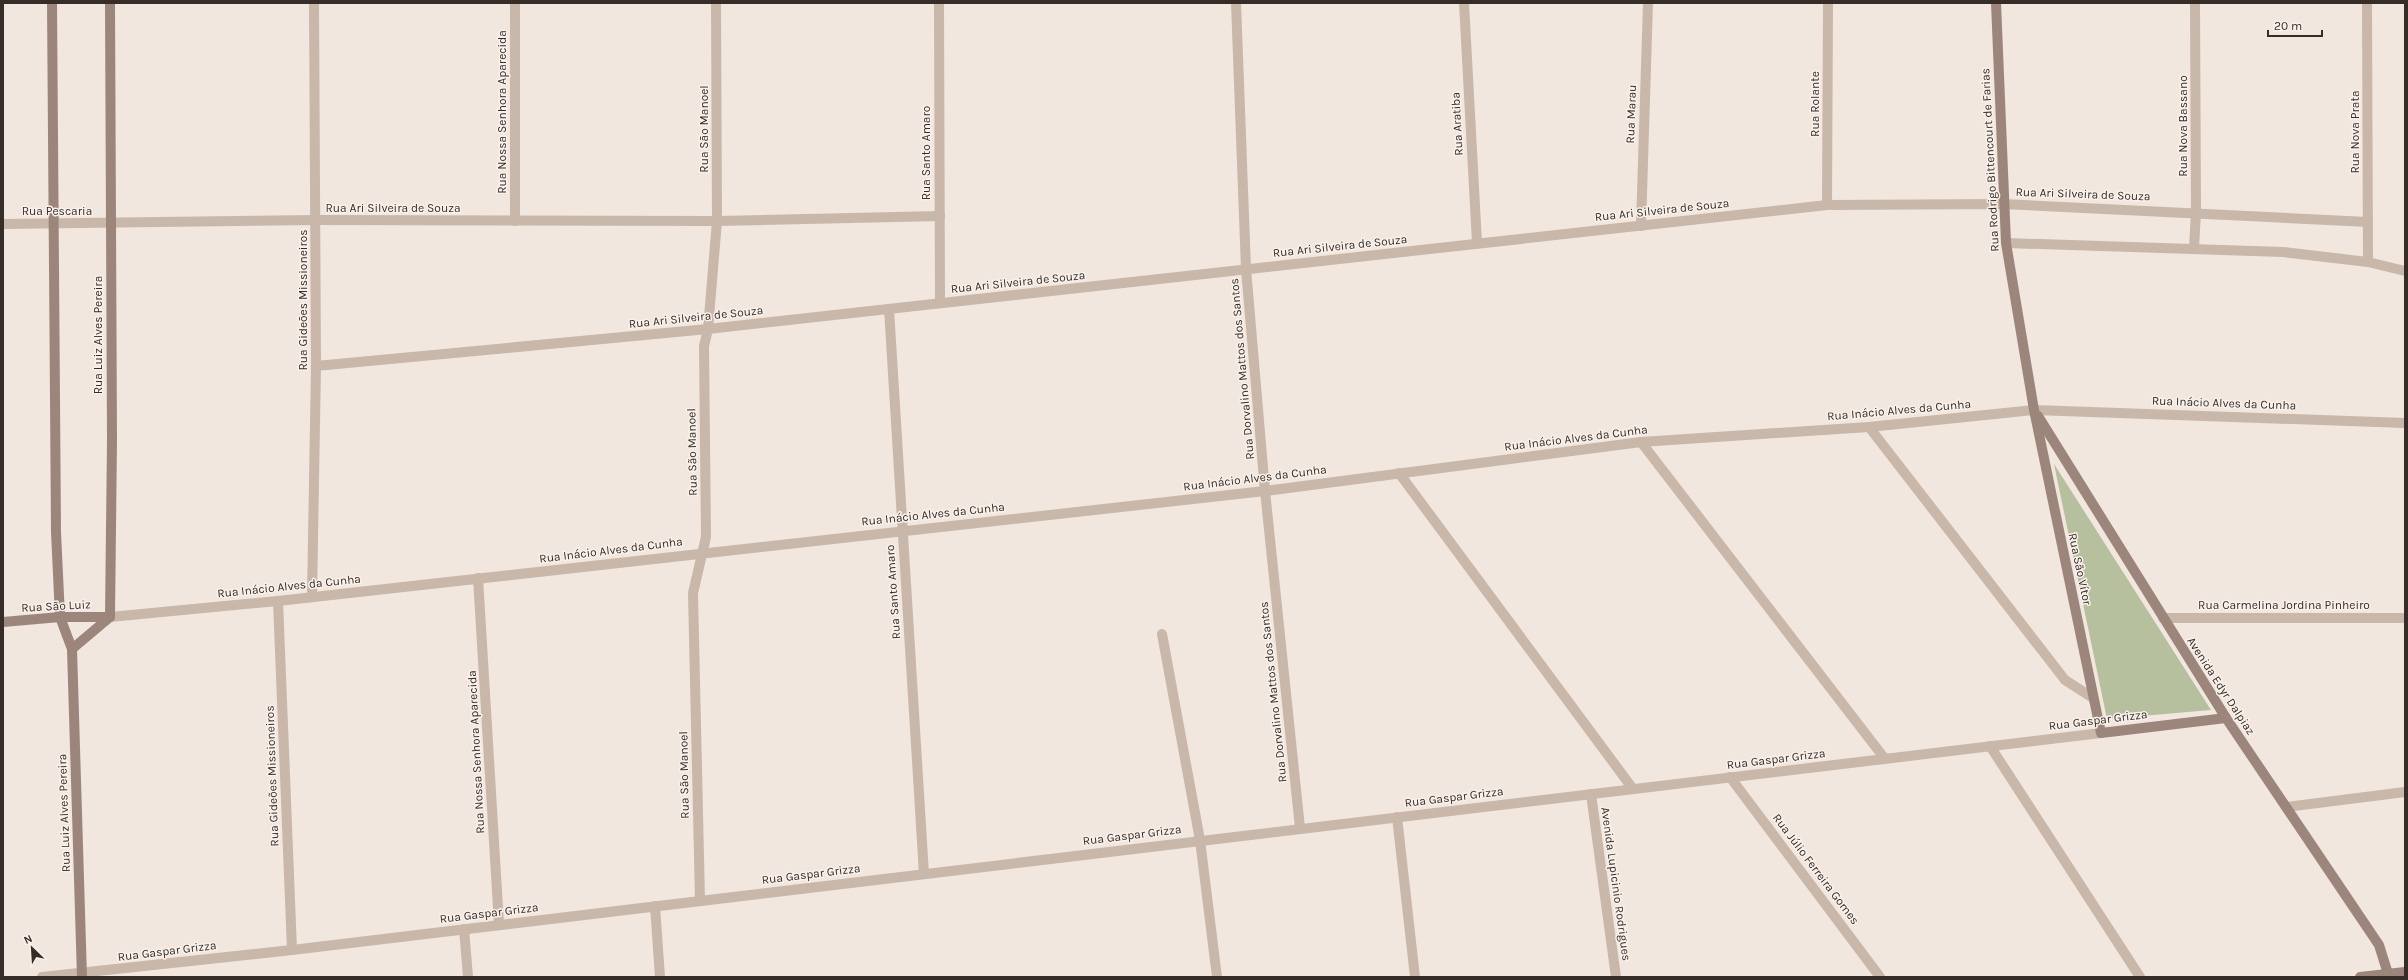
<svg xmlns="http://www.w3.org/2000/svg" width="2408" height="980" viewBox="0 0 2408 980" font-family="Karla,sans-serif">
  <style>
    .green { fill: #b6bf9e }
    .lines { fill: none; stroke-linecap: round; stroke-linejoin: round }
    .street { stroke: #c9b7aa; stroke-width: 10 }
    .secondary { stroke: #9c867c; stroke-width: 10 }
    .labels { text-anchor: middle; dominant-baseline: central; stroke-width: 3; stroke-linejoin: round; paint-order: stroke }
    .street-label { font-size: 12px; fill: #362d29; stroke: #f9f1ea }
  </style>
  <rect width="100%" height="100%" fill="#f1e7de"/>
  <path class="green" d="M 2054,464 L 2211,710 L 2107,719 Z"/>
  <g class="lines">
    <g class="street">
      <path d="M 939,3 L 940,303"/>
      <path d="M 1236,3 L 1246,269 L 1265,491 L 1300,828"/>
      <path d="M 1464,3 L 1477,243"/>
      <path d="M 2367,3 L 2368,262"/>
      <path d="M 1827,205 L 1828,3"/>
      <path d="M 515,221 L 515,3"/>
      <path d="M 3,224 L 316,220 L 717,221 L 940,216"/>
      <path d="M 1641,226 L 1648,3"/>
      <path d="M 2006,243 L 2283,252 L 2368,262 L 2405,271"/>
      <path d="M 2194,248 L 2196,212 L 2195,3"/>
      <path d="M 889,309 L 924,874"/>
      <path d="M 316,366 L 708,329 L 1827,205 L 2003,204 L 2368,222"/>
      <path d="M 1869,427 L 2065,680 L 2093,698"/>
      <path d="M 1641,442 L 1885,759"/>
      <path d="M 1399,473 L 1633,789"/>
      <path d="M 478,578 L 499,924"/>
      <path d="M 312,597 L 316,366 L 314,3"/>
      <path d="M 278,601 L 292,950"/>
      <path d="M 110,617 L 278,601 L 1265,491 L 1641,442 L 1869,427 L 2034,410 L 2405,423"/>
      <path d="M 2163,618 L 2405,618"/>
      <path d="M 1162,634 L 1200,840 L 1217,977"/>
      <path d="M 1990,746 L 2140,977"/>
      <path d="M 1730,777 L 1880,977"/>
      <path d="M 1591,794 L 1616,977"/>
      <path d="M 2286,807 L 2405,792"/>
      <path d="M 1397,817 L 1415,977"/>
      <path d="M 700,900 L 693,593 L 706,537 L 704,346 L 708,329 L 717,221 L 716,3"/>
      <path d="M 655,906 L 660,977"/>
      <path d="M 464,929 L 468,977"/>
      <path d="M 42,977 L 292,950 L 2101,733"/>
    </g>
    <g class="secondary">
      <path d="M 52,3 L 56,532 L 60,617 L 72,649 L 82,977"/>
      <path d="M 1996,3 L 2006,243 L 2034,410 L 2101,733 L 2226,718"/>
      <path d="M 2038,416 L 2226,718 L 2379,945 L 2389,977"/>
      <path d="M 3,622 L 60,617 L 110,617"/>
      <path d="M 72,649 L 110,617 L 112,440 L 110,3"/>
      <path d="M 2360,977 L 2405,972"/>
    </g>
  </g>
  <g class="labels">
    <g class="street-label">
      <text transform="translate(1815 104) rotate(-90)">Rua Rolante</text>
      <text transform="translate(502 112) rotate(-90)">Rua Nossa Senhora Aparecida</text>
      <text transform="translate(1631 114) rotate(-88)">Rua Marau</text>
      <text transform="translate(1457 124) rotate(-93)">Rua Aratiba</text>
      <text transform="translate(2183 126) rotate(-90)">Rua Nova Bassano</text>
      <text transform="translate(704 129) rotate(-90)">Rua São Manoel</text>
      <text transform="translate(2355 132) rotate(-90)">Rua Nova Prata</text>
      <text transform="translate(926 153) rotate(-90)">Rua Santo Amaro</text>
      <text transform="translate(1990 160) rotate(-93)">Rua Rodrigo Bittencourt de Farias</text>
      <text transform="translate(2083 194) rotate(2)">Rua Ari Silveira de Souza</text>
      <text x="393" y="208">Rua Ari Silveira de Souza</text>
      <text transform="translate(1662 210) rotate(-6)">Rua Ari Silveira de Souza</text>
      <text x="57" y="211">Rua Pescaria</text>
      <text transform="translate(1340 246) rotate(-6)">Rua Ari Silveira de Souza</text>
      <text transform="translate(1018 282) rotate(-6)">Rua Ari Silveira de Souza</text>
      <text transform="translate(303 300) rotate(-90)">Rua Gideões Missioneiros</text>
      <text transform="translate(696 317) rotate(-6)">Rua Ari Silveira de Souza</text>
      <text transform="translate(98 335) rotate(-90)">Rua Luiz Alves Pereira</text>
      <text transform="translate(1242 369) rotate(-95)">Rua Dorvalino Mattos dos Santos</text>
      <text transform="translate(2224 403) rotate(2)">Rua Inácio Alves da Cunha</text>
      <text transform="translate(1899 410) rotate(-5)">Rua Inácio Alves da Cunha</text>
      <text transform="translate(1576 438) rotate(-7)">Rua Inácio Alves da Cunha</text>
      <text transform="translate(692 452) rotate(-91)">Rua São Manoel</text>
      <text transform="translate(1255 478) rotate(-7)">Rua Inácio Alves da Cunha</text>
      <text transform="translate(933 514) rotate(-6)">Rua Inácio Alves da Cunha</text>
      <text transform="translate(611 550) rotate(-7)">Rua Inácio Alves da Cunha</text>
      <text transform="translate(2080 569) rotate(78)">Rua São Vítor</text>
      <text transform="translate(289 586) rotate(-6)">Rua Inácio Alves da Cunha</text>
      <text transform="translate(893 592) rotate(-94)">Rua Santo Amaro</text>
      <text x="2284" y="605">Rua Carmelina Jordina Pinheiro</text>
      <text transform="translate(56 606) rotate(-3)">Rua São Luiz</text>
      <text transform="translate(2221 686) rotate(57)">Avenida Edyr Dalpiaz</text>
      <text transform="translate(1273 692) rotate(-96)">Rua Dorvalino Mattos dos Santos</text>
      <text transform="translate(2098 720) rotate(-7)">Rua Gaspar Grizza</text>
      <text transform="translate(476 752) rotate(-93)">Rua Nossa Senhora Aparecida</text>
      <text transform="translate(1776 759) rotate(-7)">Rua Gaspar Grizza</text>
      <text transform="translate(684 775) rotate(-91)">Rua São Manoel</text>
      <text transform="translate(272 776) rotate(-92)">Rua Gideões Missioneiros</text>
      <text transform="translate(1454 797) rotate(-7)">Rua Gaspar Grizza</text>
      <text transform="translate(64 813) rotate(-92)">Rua Luiz Alves Pereira</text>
      <text transform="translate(1132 835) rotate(-7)">Rua Gaspar Grizza</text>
      <text transform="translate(1816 869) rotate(53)">Rua Júlio Ferreira Gomes</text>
      <text transform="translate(811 874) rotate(-7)">Rua Gaspar Grizza</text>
      <text transform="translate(1616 884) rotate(82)">Avenida Lupicinio Rodrigues</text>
      <text transform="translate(489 913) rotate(-7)">Rua Gaspar Grizza</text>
      <text transform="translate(167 951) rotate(-7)">Rua Gaspar Grizza</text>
    </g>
  </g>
  <rect width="2408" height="980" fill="none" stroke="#362d29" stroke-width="8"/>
  <g transform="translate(32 948) rotate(335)" stroke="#f9f1ea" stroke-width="3" paint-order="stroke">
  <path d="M0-3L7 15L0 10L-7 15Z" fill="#362d29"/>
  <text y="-6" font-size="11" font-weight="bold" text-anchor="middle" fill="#362d29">N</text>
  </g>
  <path d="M2268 30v6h54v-6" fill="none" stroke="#362d29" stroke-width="2"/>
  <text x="2274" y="30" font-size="12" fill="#362d29" stroke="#f9f1ea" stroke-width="3" paint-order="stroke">20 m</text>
</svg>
